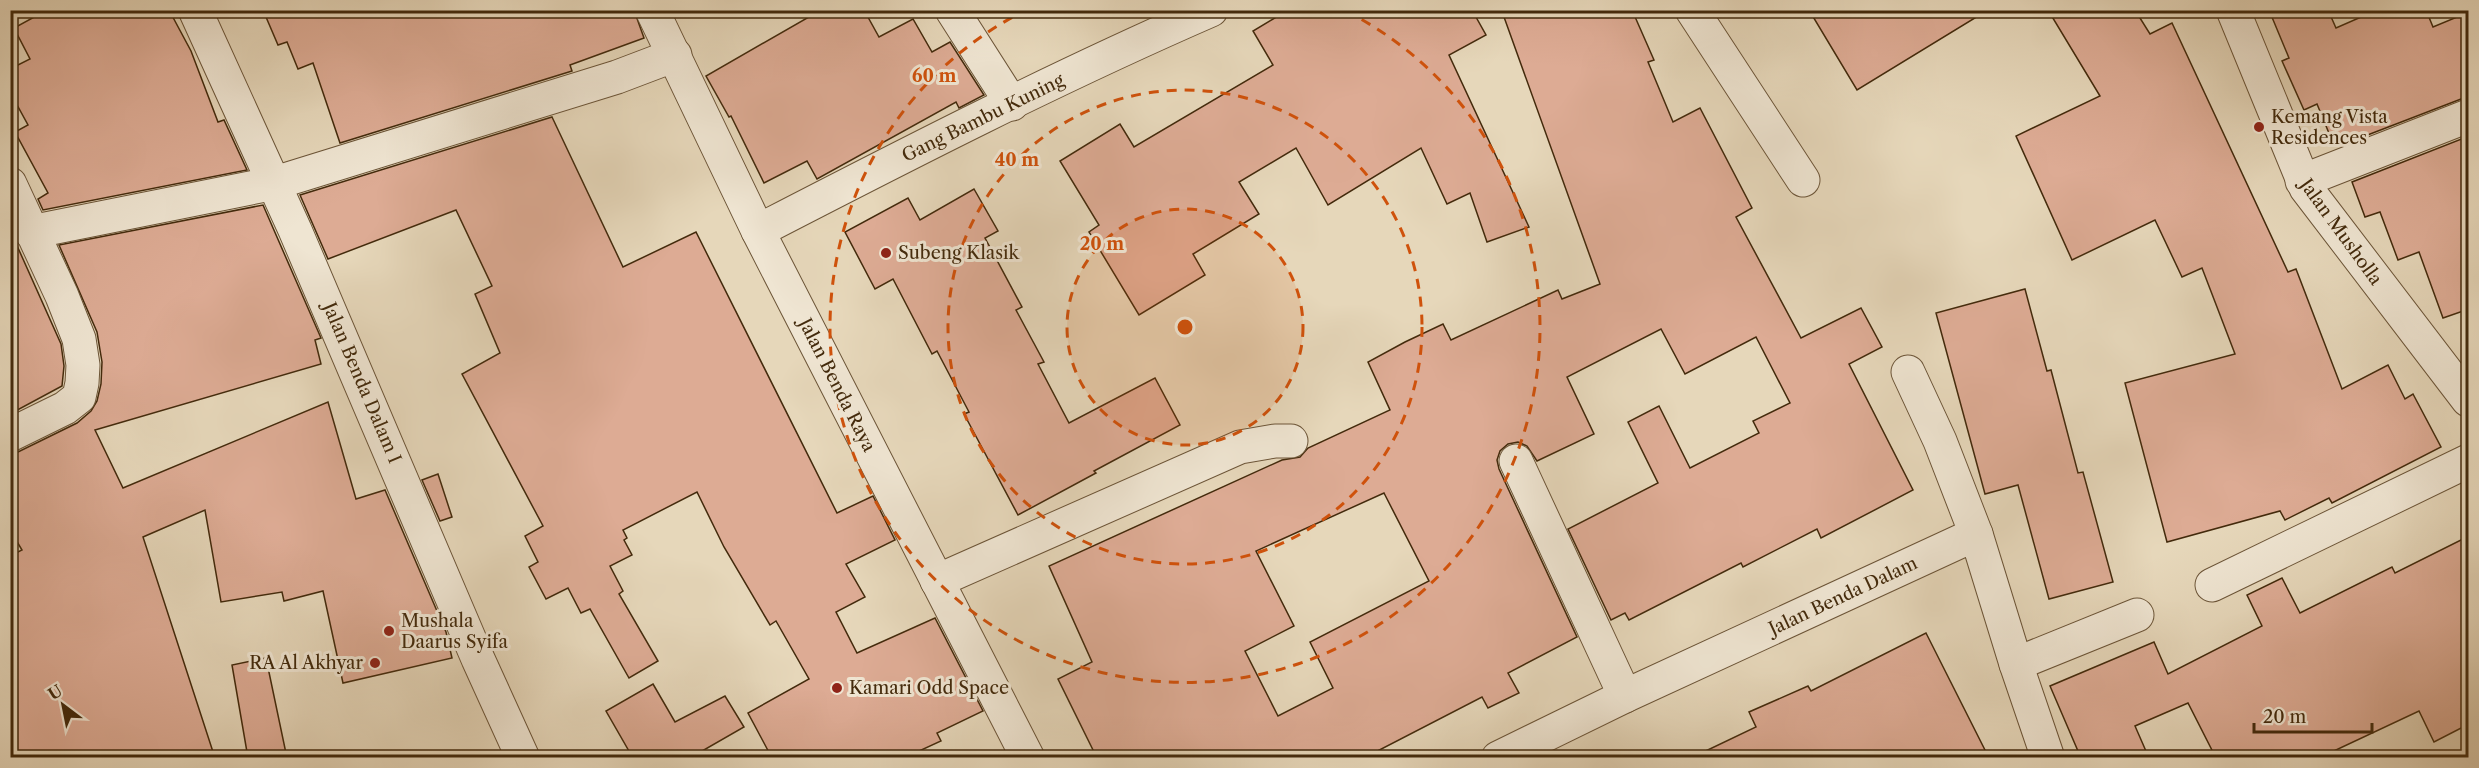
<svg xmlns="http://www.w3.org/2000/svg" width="2479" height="768" viewBox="0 0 2479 768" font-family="'Libre Caslon Text',serif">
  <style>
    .building { fill: #ddab94; stroke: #432a0c; stroke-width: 1.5; fill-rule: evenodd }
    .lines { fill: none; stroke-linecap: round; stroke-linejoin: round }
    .minor-casing { stroke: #6c5538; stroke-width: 35 }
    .minor { stroke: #efe5d2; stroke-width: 33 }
    .ring { fill: none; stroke: #cf520c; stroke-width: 3; stroke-dasharray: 10 8 }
    .poi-dot { fill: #8f2418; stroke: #efe5d2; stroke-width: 2 }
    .labels { text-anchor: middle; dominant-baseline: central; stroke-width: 6; stroke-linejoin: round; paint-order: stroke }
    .poi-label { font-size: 18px; fill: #432a0c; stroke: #efe5d2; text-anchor: start }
    .street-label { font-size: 18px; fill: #432a0c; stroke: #efe5d2 }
    .centre { fill: #cf520c; stroke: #efe5d2; stroke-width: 3 }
    .ring-label { font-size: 18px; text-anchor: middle; font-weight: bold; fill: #cf520c; stroke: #efe5d2; stroke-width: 6; stroke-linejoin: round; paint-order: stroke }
  </style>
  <rect width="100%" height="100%" fill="#e6d7ba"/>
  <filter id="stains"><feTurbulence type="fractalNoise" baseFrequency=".00333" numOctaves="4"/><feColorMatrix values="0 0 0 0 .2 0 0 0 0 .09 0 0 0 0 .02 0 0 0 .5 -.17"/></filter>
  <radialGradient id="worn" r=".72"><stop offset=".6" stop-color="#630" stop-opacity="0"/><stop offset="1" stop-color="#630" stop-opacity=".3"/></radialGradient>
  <g class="building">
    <path d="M 47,10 L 169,10 L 191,51 L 218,122 L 224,120 L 247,170 L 43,210 L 38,199 L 48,193 L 15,132 L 28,125 L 10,92 L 10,69 L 30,59 L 14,28 Z"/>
    <path d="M 263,10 L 634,10 L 644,38 L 570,65 L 572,71 L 340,143 L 313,63 L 298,69 L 287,42 L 278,45 Z"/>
    <path d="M 821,10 L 864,10 L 879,37 L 913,19 L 932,52 L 950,42 L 984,95 L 959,108 L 956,102 L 817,179 L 807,161 L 764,183 L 731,116 L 729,117 L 706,76 Z"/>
    <path d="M 1288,10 L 1472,10 L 1486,35 L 1449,55 L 1529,227 L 1487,242 L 1470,193 L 1447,204 L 1421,148 L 1328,205 L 1296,148 L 1239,182 L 1259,214 L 1193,254 L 1205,275 L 1139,315 L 1089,232 L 1099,225 L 1060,161 L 1120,124 L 1134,147 L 1273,65 L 1253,31 Z"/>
    <path d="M 1526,10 L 1632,10 L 1654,60 L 1648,62 L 1673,122 L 1700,108 L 1752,208 L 1736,217 L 1801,338 L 1861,308 L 1882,347 L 1849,364 L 1913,490 L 1821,538 L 1817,529 L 1743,567 L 1741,563 L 1629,620 L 1625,613 L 1611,620 L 1568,529 L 1658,483 L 1628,422 L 1659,406 L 1690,468 L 1759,433 L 1753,421 L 1790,403 L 1756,337 L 1685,374 L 1661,329 L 1567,377 L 1594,434 L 1537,461 L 1527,446 L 1518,442 L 1508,444 L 1500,451 L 1497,460 L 1499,469 L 1577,637 L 1508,673 L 1519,693 L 1488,708 L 1482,697 L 1364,758 L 1097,758 L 1058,679 L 1092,662 L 1049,566 L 1282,460 L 1300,457 L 1308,448 L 1390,410 L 1368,362 L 1405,342 L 1443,324 L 1451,340 L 1558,290 L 1562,299 L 1600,284 L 1504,17 ZM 1384,493 L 1429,581 L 1310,642 L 1333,688 L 1278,716 L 1245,651 L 1294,626 L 1256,551 Z"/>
    <path d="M 1809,10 L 1988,10 L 1857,90 Z"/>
    <path d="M 2048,10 L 2135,10 L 2150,34 L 2172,23 L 2288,272 L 2296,269 L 2342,389 L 2388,365 L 2405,399 L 2413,394 L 2441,447 L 2332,503 L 2329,498 L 2285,520 L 2280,511 L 2167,542 L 2125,383 L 2235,354 L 2202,268 L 2182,277 L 2155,220 L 2072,260 L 2016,136 L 2100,96 Z"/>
    <path d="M 2269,10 L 2328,10 L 2336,28 L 2377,10 L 2426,10 L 2433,27 L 2469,12 L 2469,98 L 2461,99 L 2339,146 L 2337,141 L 2333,143 L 2317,104 L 2304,110 L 2282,61 L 2289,58 Z"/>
    <path d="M 552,117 L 623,267 L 696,232 L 837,513 L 873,496 L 895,540 L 846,564 L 865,597 L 836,612 L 857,653 L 935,618 L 983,711 L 937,733 L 941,741 L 904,758 L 772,758 L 748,713 L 809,679 L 776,621 L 770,625 L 724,547 L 697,492 L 623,530 L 627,538 L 624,540 L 632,555 L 610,566 L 623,591 L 619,594 L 658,661 L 629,678 L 590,609 L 581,613 L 568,588 L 546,599 L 529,567 L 538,562 L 525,536 L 543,526 L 462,374 L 500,353 L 475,294 L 492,286 L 456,210 L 328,259 L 300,195 Z"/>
    <path d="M 2469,136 L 2469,309 L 2443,318 L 2419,252 L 2398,260 L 2380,212 L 2365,217 L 2352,182 Z"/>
    <path d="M 974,189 L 998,231 L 985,238 L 1022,307 L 1016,310 L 1044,362 L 1038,364 L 1069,423 L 1155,378 L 1180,425 L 1094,471 L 1096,473 L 1018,515 L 964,414 L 969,412 L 937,351 L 932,354 L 893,279 L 875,289 L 845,232 L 908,198 L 920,220 Z"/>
    <path d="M 263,205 L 321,338 L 315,340 L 321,364 L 95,430 L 123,488 L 328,402 L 356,499 L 385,490 L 446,632 L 452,658 L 343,683 L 323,591 L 284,601 L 282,592 L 221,602 L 205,510 L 143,537 L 215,758 L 10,758 L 10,556 L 22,550 L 10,530 L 10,453 L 18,452 L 77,423 L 91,411 L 97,401 L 101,384 L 102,362 L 97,332 L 59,245 Z"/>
    <path d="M 10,230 L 61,344 L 64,366 L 62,386 L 10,414 Z"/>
    <path d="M 2025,289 L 2047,371 L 2051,370 L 2078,473 L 2083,472 L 2113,582 L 2049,599 L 2018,485 L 1985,494 L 1936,313 Z"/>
    <path d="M 438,474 L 452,517 L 440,521 L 422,480 Z"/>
    <path d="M 2469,536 L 2469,724 L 2434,742 L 2419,711 L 2319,758 L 2216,758 L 2188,703 L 2135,726 L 2149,758 L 2081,758 L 2050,686 L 2154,642 L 2168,674 L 2262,626 L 2247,595 L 2282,578 L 2300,613 L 2392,567 L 2395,573 Z"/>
    <path d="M 1926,633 L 1989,758 L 1691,758 L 1756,727 L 1749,712 L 1808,686 L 1811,691 Z"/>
    <path d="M 266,658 L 287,758 L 248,758 L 232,665 Z"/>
    <path d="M 653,684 L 675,722 L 725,696 L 744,727 L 690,758 L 633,758 L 606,711 Z"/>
  </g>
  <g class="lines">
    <defs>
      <g id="minor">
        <path d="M 195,10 L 295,230 L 478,659 L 523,758"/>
        <path d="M 652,10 L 758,231 L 1028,758"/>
        <path d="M 952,10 L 1012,104"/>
        <path d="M 1692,10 L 1803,180"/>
        <path d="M 2233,10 L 2306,188 L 2468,400"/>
        <path d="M 2302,181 L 2468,116"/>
        <path d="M 10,184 L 62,296 L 79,339 L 83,365 L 82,383 L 79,397 L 65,408 L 10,435"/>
        <path d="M 758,231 C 907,154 1057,77 1211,10"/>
        <path d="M 31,232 L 275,183 L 617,77 L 675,55"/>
        <path d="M 1908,372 L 1940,441 L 1976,534"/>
        <path d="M 1516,461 L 1625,696"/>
        <path d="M 937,581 L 1240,447 L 1275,441 L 1291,441"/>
        <path d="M 2212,585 L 2468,461"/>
        <path d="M 2016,664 L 2137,615"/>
        <path d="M 1498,758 L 1625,696 L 1976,534 L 2016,664 L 2048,758"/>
      </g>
    </defs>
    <use href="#minor" class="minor-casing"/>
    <use href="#minor" class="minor"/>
  </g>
  <circle cx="1185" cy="327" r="118" fill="#cf520c" fill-opacity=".12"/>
  <g class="ring">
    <circle cx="1185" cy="327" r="118"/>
    <circle cx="1185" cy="327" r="237"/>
    <path d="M1346 11A355 355 0 1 1 1024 11"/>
  </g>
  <g class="poi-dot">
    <circle cx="2259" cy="127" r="6"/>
    <circle cx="886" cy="253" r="6"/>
    <circle cx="389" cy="631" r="6"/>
    <circle cx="375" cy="663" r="6"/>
    <circle cx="837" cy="688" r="6"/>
  </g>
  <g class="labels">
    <g class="poi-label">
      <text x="2271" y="117">Kemang Vista<tspan x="2271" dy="21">Residences</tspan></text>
      <text x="898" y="253">Subeng Klasik</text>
      <text x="401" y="621">Mushala<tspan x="401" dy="21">Daarus Syifa</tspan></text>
      <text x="363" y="663" text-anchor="end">RA Al Akhyar</text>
      <text x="849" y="688">Kamari Odd Space</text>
    </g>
    <g class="street-label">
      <text transform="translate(983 118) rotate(-26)">Gang Bambu Kuning</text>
      <text transform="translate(2341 232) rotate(54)">Jalan Musholla</text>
      <text transform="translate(362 383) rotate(67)">Jalan Benda Dalam I</text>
      <text transform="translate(837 385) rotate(63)">Jalan Benda Raya</text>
      <text transform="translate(1843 596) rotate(-25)">Jalan Benda Dalam</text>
    </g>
  </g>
  <circle cx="1185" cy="327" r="9" class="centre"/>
  <g class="ring-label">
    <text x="934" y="82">60 m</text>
    <text x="1017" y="166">40 m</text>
    <text x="1102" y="250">20 m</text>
  </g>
  <rect width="2479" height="768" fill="none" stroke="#e6d7ba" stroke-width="36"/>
  <rect x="12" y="12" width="2455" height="744" fill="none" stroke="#432a0c" stroke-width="3"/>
  <rect x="18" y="18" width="2443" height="732" fill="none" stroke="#432a0c" stroke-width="1.5"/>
  <g transform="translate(63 705) rotate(328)" stroke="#efe5d2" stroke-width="4.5" paint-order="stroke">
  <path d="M0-4.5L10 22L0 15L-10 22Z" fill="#432a0c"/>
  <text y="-9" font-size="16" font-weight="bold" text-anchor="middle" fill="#432a0c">U</text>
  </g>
  <path d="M2254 723v9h118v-9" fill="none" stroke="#432a0c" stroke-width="3"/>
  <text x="2263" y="723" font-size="18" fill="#432a0c" stroke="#efe5d2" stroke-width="4.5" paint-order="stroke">20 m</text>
  <rect width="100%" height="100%" filter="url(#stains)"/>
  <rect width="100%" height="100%" fill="url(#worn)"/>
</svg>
